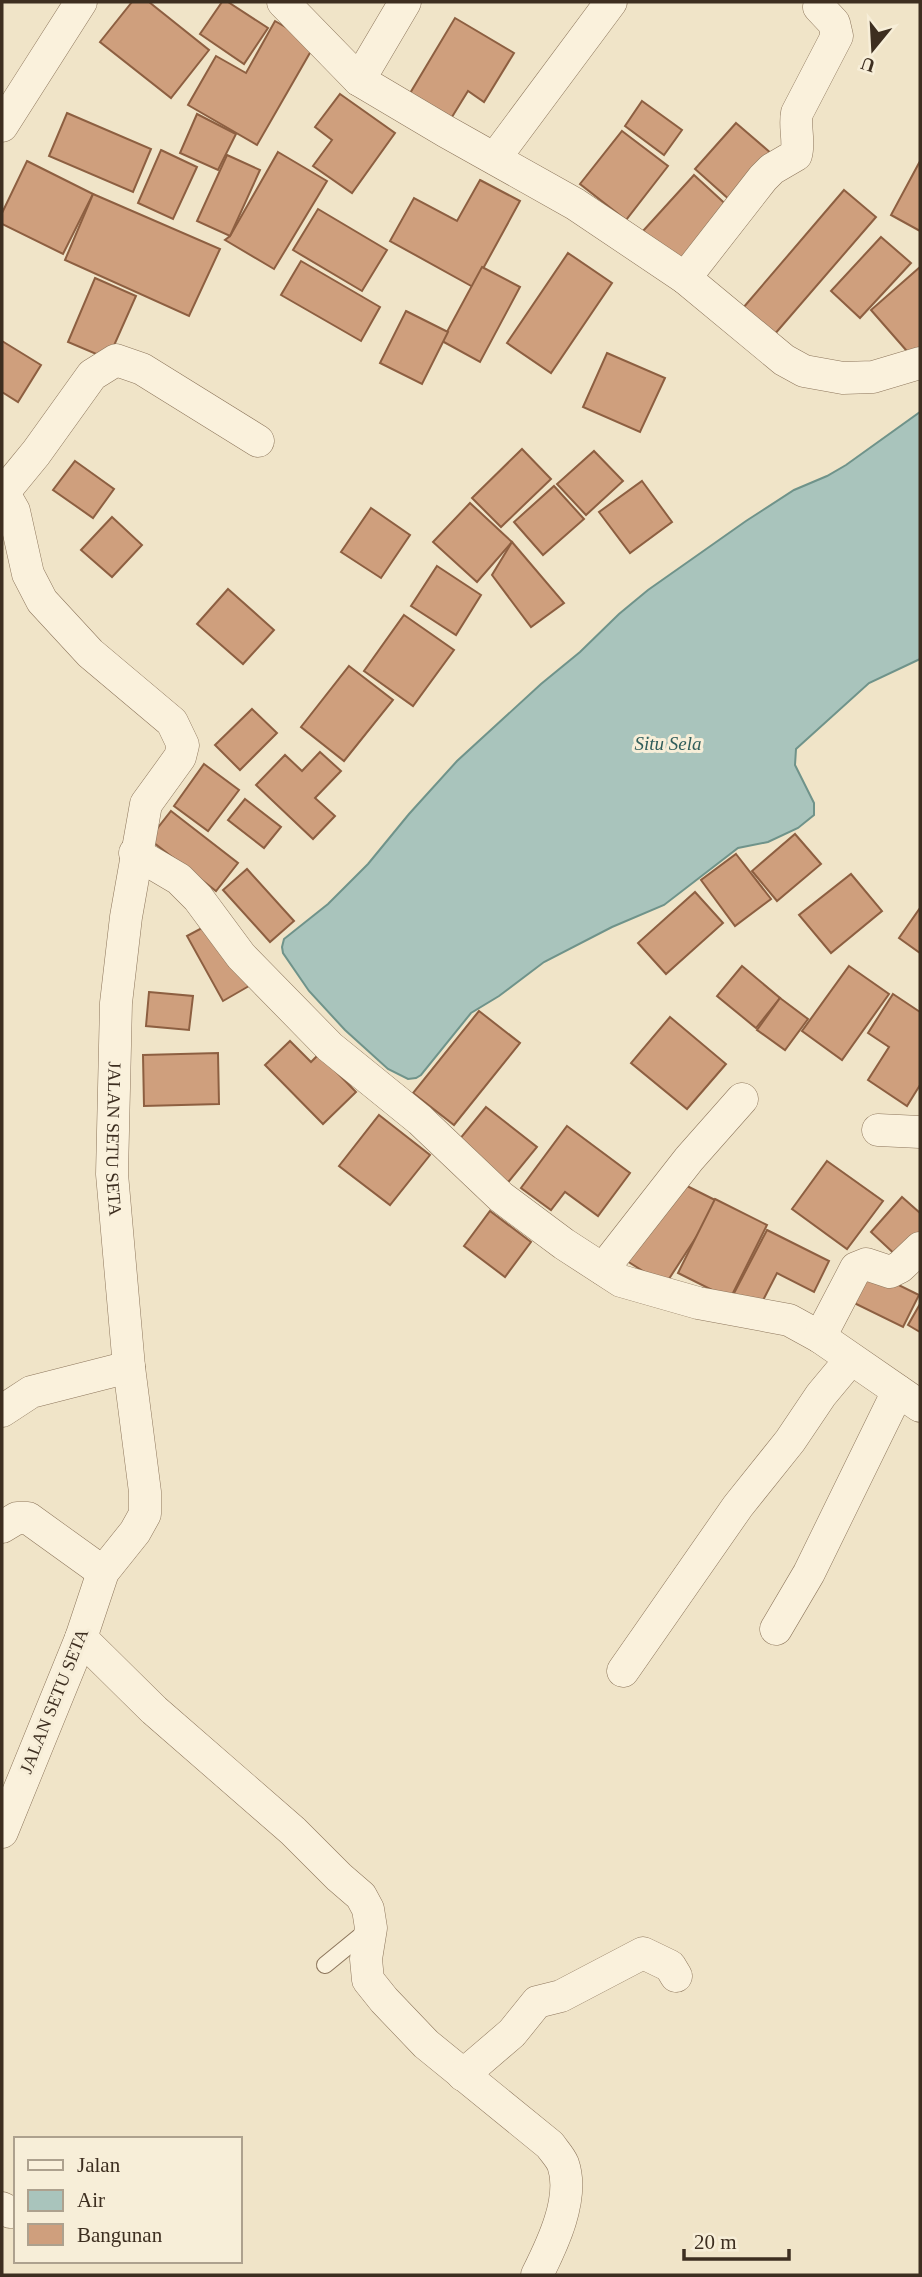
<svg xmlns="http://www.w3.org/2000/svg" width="922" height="2277" viewBox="0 0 922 2277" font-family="'Times New Roman',serif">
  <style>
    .water { fill: #a9c4bc; stroke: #6f938a; stroke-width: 2 }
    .building { fill: #cf9f7d; stroke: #8d5f41; stroke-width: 2 }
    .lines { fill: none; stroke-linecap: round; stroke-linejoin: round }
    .lane-casing { stroke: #8d765c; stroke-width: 18 }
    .street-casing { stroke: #8d765c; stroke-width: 33 }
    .lane { stroke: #faf1dc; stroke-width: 16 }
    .street { stroke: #faf1dc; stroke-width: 32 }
    .labels { text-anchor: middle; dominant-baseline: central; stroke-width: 6; stroke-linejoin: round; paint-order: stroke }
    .street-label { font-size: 18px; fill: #3d2e20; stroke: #f7eed8 }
    .water-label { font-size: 19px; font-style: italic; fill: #2f5d5a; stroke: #f7eed8 }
  </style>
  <rect width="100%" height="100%" fill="#f0e4c8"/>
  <path class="water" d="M 920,412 L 920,659 L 869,683 L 796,749 L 795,765 L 814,803 L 814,815 L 798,828 L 768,842 L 738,848 L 664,905 L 612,927 L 544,962 L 499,996 L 471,1013 L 421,1075 L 416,1078 L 408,1079 L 388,1069 L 345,1030 L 309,991 L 283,953 L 282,947 L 284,939 L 328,904 L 368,864 L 409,814 L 457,761 L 541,684 L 580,652 L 619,614 L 648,590 L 746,521 L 794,490 L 827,476 L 846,465 Z"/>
  <g class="building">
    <path d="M 132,2 L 149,2 L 209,50 L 171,98 L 100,42 Z"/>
    <path d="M 222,2 L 228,2 L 268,28 L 244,64 L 200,34 Z"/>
    <path d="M 455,18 L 514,53 L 484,102 L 468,91 L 444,130 L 403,105 Z"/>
    <path d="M 275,21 L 315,44 L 257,145 L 188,105 L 216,56 L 246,73 Z"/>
    <path d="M 340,94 L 395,133 L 352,193 L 313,166 L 332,140 L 315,127 Z"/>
    <path d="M 642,101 L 682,130 L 664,155 L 625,126 Z"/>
    <path d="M 67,113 L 151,149 L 133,192 L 49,156 Z"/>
    <path d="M 197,114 L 236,134 L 218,170 L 180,153 Z"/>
    <path d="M 736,123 L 772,154 L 731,201 L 695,169 Z"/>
    <path d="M 622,131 L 668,166 L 626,220 L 580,184 Z"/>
    <path d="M 161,150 L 197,167 L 173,219 L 138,203 Z"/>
    <path d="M 278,152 L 327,181 L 274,269 L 225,240 L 230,236 Z"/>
    <path d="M 227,155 L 260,170 L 230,236 L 197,221 Z"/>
    <path d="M 27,161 L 93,194 L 63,254 L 2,224 L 2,213 Z"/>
    <path d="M 919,163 L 920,164 L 920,231 L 891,215 Z"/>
    <path d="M 694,175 L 732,210 L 681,265 L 643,231 Z"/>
    <path d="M 480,180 L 520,201 L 473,287 L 390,241 L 414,198 L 457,221 Z"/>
    <path d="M 844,190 L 876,217 L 774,335 L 743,308 Z"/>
    <path d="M 93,194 L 220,249 L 189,316 L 65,260 Z"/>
    <path d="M 318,209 L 387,250 L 362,291 L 293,250 Z"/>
    <path d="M 881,237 L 911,263 L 860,318 L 831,291 Z"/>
    <path d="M 568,253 L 612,283 L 551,373 L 507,343 Z"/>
    <path d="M 301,261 L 380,307 L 361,341 L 281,295 Z"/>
    <path d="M 482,267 L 520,287 L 480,362 L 442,341 Z"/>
    <path d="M 920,267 L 920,352 L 913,358 L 871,310 Z"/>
    <path d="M 95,278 L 136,296 L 108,359 L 68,342 Z"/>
    <path d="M 406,311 L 448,332 L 422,384 L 380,363 Z"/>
    <path d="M 2,341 L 41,365 L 18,402 L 2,392 Z"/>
    <path d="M 607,353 L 665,378 L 640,432 L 583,407 Z"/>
    <path d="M 522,449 L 551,479 L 501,527 L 472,498 Z"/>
    <path d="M 594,451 L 623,481 L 586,515 L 557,484 Z"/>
    <path d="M 75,461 L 114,489 L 93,518 L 53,490 Z"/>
    <path d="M 642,481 L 672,522 L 630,553 L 599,512 Z"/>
    <path d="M 554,486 L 584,519 L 543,555 L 514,522 Z"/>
    <path d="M 470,503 L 512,542 L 477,582 L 433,542 Z"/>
    <path d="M 371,508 L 410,535 L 381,578 L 341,552 Z"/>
    <path d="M 112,517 L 142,545 L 112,577 L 81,550 Z"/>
    <path d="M 512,542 L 564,603 L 531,627 L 492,575 Z"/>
    <path d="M 437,566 L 481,595 L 456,635 L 411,606 Z"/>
    <path d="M 228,589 L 274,630 L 243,664 L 197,624 Z"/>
    <path d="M 404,615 L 454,650 L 413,706 L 364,671 Z"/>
    <path d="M 349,666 L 393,700 L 344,761 L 301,727 Z"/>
    <path d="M 252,709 L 277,733 L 240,770 L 215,745 Z"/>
    <path d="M 320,752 L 341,771 L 315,798 L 335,816 L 313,839 L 256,785 L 285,755 L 302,771 Z"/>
    <path d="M 204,764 L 239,790 L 208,831 L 174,806 Z"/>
    <path d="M 245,799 L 281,827 L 264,848 L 228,820 Z"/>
    <path d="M 171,811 L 238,863 L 216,891 L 149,839 Z"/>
    <path d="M 795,834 L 821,864 L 777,901 L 752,871 Z"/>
    <path d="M 736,854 L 771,899 L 735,926 L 701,880 Z"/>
    <path d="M 247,869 L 294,921 L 270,942 L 223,890 Z"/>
    <path d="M 851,874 L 882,911 L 831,953 L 799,915 Z"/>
    <path d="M 695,892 L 723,923 L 666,974 L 638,943 Z"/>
    <path d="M 920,908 L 920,953 L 899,938 Z"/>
    <path d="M 213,922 L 249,986 L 223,1001 L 187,936 Z"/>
    <path d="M 742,966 L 780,998 L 756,1028 L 717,996 Z"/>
    <path d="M 849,966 L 889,994 L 842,1060 L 802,1031 Z"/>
    <path d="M 149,992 L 193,996 L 189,1030 L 146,1026 Z"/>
    <path d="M 893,994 L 920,1012 L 920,1085 L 907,1106 L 868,1080 L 889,1047 L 868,1033 Z"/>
    <path d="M 780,998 L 808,1019 L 785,1050 L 757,1030 Z"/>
    <path d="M 479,1011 L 520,1043 L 454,1125 L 413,1093 Z"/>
    <path d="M 670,1017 L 726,1064 L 687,1109 L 631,1063 Z"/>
    <path d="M 290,1041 L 311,1062 L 319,1054 L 356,1092 L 323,1124 L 265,1065 Z"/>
    <path d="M 218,1053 L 219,1104 L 144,1106 L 143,1055 Z"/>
    <path d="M 486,1107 L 537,1147 L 505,1186 L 454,1146 Z"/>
    <path d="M 379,1115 L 430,1155 L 390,1205 L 339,1166 Z"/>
    <path d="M 567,1126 L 630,1173 L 598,1216 L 565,1192 L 551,1210 L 521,1188 Z"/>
    <path d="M 827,1161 L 883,1201 L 847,1249 L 792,1209 Z"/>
    <path d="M 677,1181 L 719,1202 L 665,1285 L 627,1261 Z"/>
    <path d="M 902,1197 L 920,1213 L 920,1236 L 900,1259 L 871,1232 Z"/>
    <path d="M 715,1199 L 767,1225 L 730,1299 L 678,1273 Z"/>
    <path d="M 490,1211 L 531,1242 L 505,1277 L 464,1246 Z"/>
    <path d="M 767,1230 L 829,1261 L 814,1292 L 777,1273 L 757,1312 L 731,1299 Z"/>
    <path d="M 862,1267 L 919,1295 L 903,1327 L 846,1299 Z"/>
    <path d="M 920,1304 L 920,1332 L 908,1325 Z"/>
  </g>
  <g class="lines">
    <defs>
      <path id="lane" d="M 325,1965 L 369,1929"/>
      <g id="street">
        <path d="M 283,2 L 359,80 L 445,131 L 575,204 L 685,278 L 784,360 L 804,371 L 843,378 L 873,377 L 920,363"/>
        <path d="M 359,80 L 405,2"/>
        <path d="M 2,126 L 81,2"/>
        <path d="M 495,158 L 611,2"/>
        <path d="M 685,278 L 763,178 L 772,169 L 796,155 C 800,142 794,127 797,113 L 837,36 L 834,23 L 819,7 L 820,2"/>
        <path id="s1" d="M 2,490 L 14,511 L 28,574 L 42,601 L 90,653 L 172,722 L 183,745 L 180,757 L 146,804 L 126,917 L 116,1003 L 112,1174 L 129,1367 L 145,1492 L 145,1514 L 135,1532 L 103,1572 L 81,1638 L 2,1832"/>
        <path d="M 4,492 L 36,453 L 92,375 L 116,360 L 142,369 L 258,441"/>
        <path d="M 135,853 L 179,879 L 198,898 L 241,956 L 330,1047 L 420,1120 L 501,1197 L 564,1244 L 621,1281 L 698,1303 L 789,1320 L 820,1337 L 920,1406"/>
        <path d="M 878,1130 L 920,1132"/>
        <path d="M 603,1269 L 689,1159 L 742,1099"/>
        <path d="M 820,1337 L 856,1268 L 866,1264 L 890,1272 L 900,1267 L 920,1248"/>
        <path d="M 2,1411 L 31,1392 L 129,1367"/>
        <path d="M 2,1527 L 17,1518 L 28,1518 L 103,1572"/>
        <path d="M 776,1629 L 809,1573 L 898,1391"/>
        <path d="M 81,1638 L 154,1710 L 293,1831 L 339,1877 L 361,1896 L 368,1909 L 371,1928 L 366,1959 L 368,1980 L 384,2000 L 426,2044 L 550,2145 C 554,2151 560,2157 563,2164 C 575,2198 552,2245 537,2275"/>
        <path d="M 623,1671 L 738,1506 L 790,1441 L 821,1395 L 851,1359"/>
        <path d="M 463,2075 L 512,2033 L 537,2002 L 561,1996 L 643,1953 L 670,1966 L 676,1976"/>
        <path d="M 2,2208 L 10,2212"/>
      </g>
    </defs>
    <use href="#lane" class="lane-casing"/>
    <use href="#street" class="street-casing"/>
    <use href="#lane" class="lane"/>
    <use href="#street" class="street"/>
  </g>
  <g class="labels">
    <g class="street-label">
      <text stroke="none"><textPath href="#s1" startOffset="730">JALAN SETU SETA</textPath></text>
      <text transform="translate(54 1701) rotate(-68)">JALAN SETU SETA</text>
    </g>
    <g class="water-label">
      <text x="668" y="743">Situ Sela</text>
    </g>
  </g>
  <rect width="922" height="2277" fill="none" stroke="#3d2e20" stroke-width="7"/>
  <rect x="14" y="2137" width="228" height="126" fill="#f7eed8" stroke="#ada18e" stroke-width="2"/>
  <rect x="28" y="2160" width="35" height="10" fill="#faf1dc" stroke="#ada18e" stroke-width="2"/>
  <text x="77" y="2172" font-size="21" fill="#3d2e20">Jalan</text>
  <rect x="28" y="2190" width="35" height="21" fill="#a9c4bc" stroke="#ada18e" stroke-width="2"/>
  <text x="77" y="2207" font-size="21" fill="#3d2e20">Air</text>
  <rect x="28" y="2224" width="35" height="21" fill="#cf9f7d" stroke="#ada18e" stroke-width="2"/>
  <text x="77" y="2242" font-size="21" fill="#3d2e20">Bangunan</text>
  <g transform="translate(873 49) rotate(198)" stroke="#f7eed8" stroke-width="5" paint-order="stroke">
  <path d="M0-5L12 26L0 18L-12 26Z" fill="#3d2e20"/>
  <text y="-10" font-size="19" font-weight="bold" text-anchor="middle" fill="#3d2e20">U</text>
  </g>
  <path d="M684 2249v10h105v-10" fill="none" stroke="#3d2e20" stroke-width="3.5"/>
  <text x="694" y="2249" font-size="21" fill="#3d2e20" stroke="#f7eed8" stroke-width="5" paint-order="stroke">20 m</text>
</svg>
